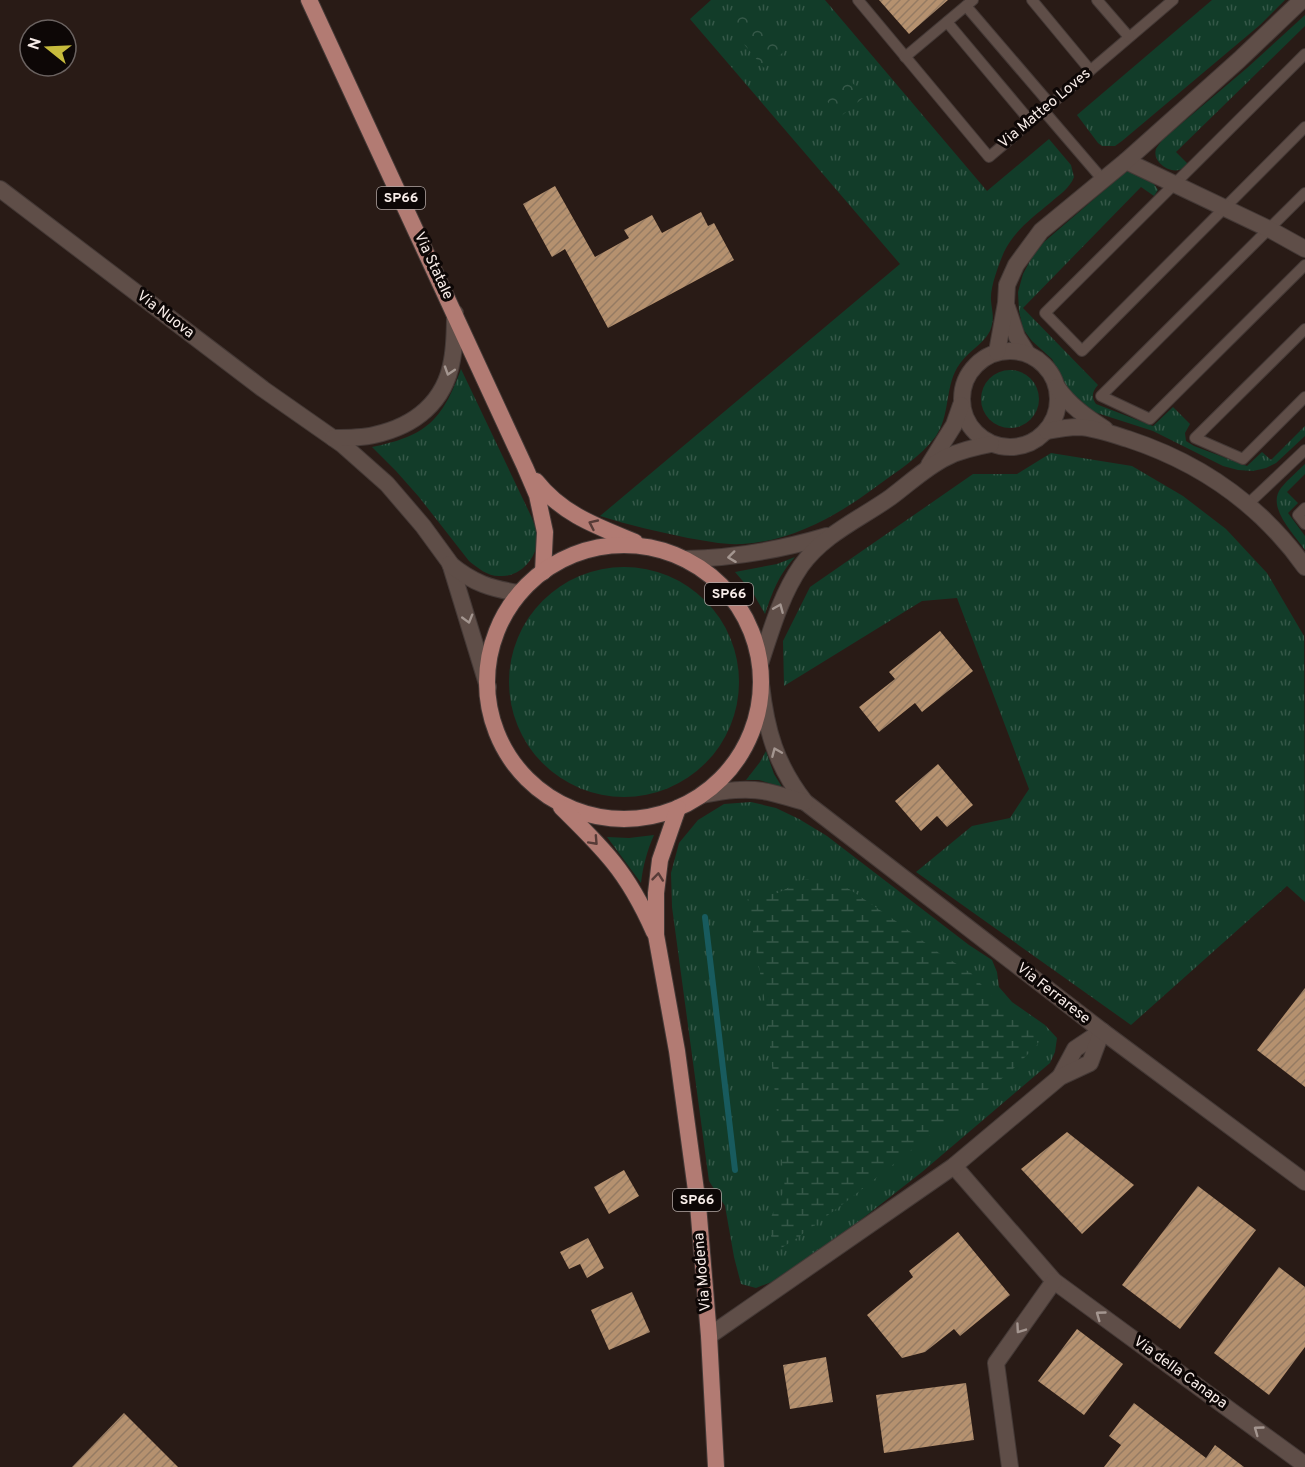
<svg xmlns="http://www.w3.org/2000/svg" width="1305" height="1467" viewBox="0 0 1305 1467" font-family="Overpass,sans-serif">
  <style>
    .grass { fill: url(#grass-tufts) }
    .wetland { fill: url(#wetland-marsh) }
    .park { fill: url(#park-crowns) }
    .lines { fill: none; stroke-linecap: round; stroke-linejoin: round }
    .stream { stroke: #185b5e; stroke-width: 6 }
    .building { fill: url(#building-hatch) }
    .service-casing { stroke: #443936; stroke-width: 12 }
    .minor-casing { stroke: #443936; stroke-width: 18 }
    .secondary-casing { stroke: #443936; stroke-width: 18 }
    .primary-casing { stroke: #443936; stroke-width: 18 }
    .service { stroke: #5f4e48; stroke-width: 10 }
    .minor { stroke: #5f4e48; stroke-width: 16 }
    .secondary { stroke: #5f4e48; stroke-width: 16 }
    .primary { stroke: #b27b73; stroke-width: 16 }
    .oneway { stroke: #a49690 }
    .oneway2 { stroke: #573b37 }
    .labels { text-anchor: middle; dominant-baseline: central; stroke-width: 6; stroke-linejoin: round; paint-order: stroke }
    .shield { fill: #0d0706; stroke: #b2a8a5; stroke-width: 1.5 }
    .shield-label { font-size: 14px; font-weight: bold; fill: #f8ede9 }
    .street-label { font-size: 15px; fill: #f8ede9; stroke: #0d0706 }
  </style>
  <defs>
    <pattern id="grass-tufts" width="24" height="20" patternUnits="userSpaceOnUse" patternTransform="scale(1.5)"><rect width="24" height="20" fill="#123c29"/><path d="M3 7l-1-3M5 7V3M7 7l1-3M15 17l-1-3M17 17v-4M19 17l1-3" fill="none" stroke="#355848"/></pattern>
    <pattern id="wetland-marsh" width="20" height="14" patternUnits="userSpaceOnUse" patternTransform="scale(1.5)"><rect width="20" height="14" fill="#123c29"/><path d="M1 5h8M5 5V1M11 12h8M15 12V8" fill="none" stroke="#355848"/></pattern>
    <pattern id="park-crowns" width="20" height="18" patternUnits="userSpaceOnUse" patternTransform="scale(1.5)"><rect width="20" height="18" fill="#123c29"/><path d="M2 6a3 3 0 1 1 6 0M12 15a3 3 0 1 1 6 0" fill="none" stroke="#355848"/></pattern>
    <pattern id="building-hatch" width="6" height="6" patternUnits="userSpaceOnUse" patternTransform="scale(1.5)"><rect width="6" height="6" fill="#b5916f"/><path d="M-1 1l2-2M0 6l6-6M5 7l2-2" fill="none" stroke="#957b63"/></pattern>
  </defs>
  <rect width="100%" height="100%" fill="#291b16"/>
  <g class="grass">
    <path d="M 711,0 L 825,0 L 987,191 L 1049,139 L 1071,165 L 1074,177 C 1070,188 1059,195 1050,203 C 1033,217 1014,231 1004,252 C 999,264 990,287 991,300 C 992,313 995,318 990,331 C 983,345 966,352 957,368 C 945,389 950,415 936,436 C 921,457 897,471 877,486 C 837,516 793,541 742,544 C 724,545 706,541 688,538 C 659,532 629,525 600,516 L 900,264 L 690,19 Z"/>
    <path d="M 1212,0 L 1285,0 L 1260,25 L 1122,141 L 1115,146 L 1102,146 L 1098,143 L 1077,115 Z"/>
    <path d="M 1305,15 L 1305,26 L 1176,152 L 1188,164 C 1185,166 1182,169 1179,170 C 1168,173 1152,161 1156,149 C 1157,147 1161,142 1162,140 L 1247,68 Z"/>
    <path d="M 1128,170 L 1154,184 L 1158,190 L 1154,196 L 1141,187 L 1023,308 L 1098,385 C 1092,392 1091,397 1096,404 L 1153,426 L 1173,407 L 1190,424 L 1185,433 L 1186,441 L 1194,446 L 1247,466 L 1262,452 L 1271,460 L 1305,426 L 1305,436 L 1276,463 L 1266,468 L 1253,471 L 1238,470 L 1223,466 L 1153,431 L 1094,412 L 1071,392 L 1064,383 L 1052,359 L 1032,341 L 1023,329 L 1019,311 L 1018,292 L 1023,274 L 1032,257 L 1044,242 Z"/>
    <path d="M 461,369 L 532,518 C 533,522 536,527 537,532 C 541,554 522,578 499,576 C 487,576 478,568 469,561 L 419,497 L 396,471 L 372,447 C 426,436 442,421 461,369 Z"/>
    <circle cx="1010" cy="399" r="29"/>
    <path d="M 1051,453 L 1132,466 L 1183,496 L 1226,529 L 1267,573 L 1304,636 L 1305,902 L 1287,886 L 1131,1025 L 916,872 L 972,826 L 1010,818 L 1029,789 L 957,598 L 922,601 L 784,686 L 783,641 L 810,587 L 973,474 L 1017,474 Z"/>
    <path d="M 1305,464 L 1305,474 L 1287,492 L 1298,503 L 1288,513 L 1305,536 L 1305,550 C 1294,534 1266,507 1281,488 C 1288,479 1297,472 1305,464 Z"/>
    <path d="M 795,557 C 778,576 773,591 765,614 L 753,593 L 735,572 L 777,564 Z"/>
    <circle cx="624" cy="682" r="115"/>
    <path d="M 766,751 L 774,774 L 782,787 L 759,780 L 746,780 L 760,762 Z"/>
    <path d="M 751,802 L 776,808 L 799,819 L 827,836 L 969,945 L 992,960 L 997,972 L 999,987 L 1012,1002 L 1045,1025 L 1057,1038 L 1055,1052 L 1050,1063 L 922,1172 L 844,1233 L 779,1279 L 756,1288 L 741,1284 L 734,1257 L 725,1206 L 709,1181 L 672,907 L 671,873 L 679,843 L 698,820 L 724,804 Z"/>
    <path d="M 654,835 C 647,851 643,866 641,883 L 607,837 L 629,838 Z"/>
  </g>
  <path class="wetland" d="M 818,879 L 849,889 L 893,919 L 939,953 L 971,973 L 1015,1022 L 1030,1028 L 1038,1044 L 1010,1072 L 847,1201 L 797,1238 L 775,1252 L 768,1223 L 785,1189 L 766,1008 L 747,896 L 778,893 L 803,880 Z"/>
  <g class="park">
    <path d="M 744,0 L 786,50 L 764,68 L 722,18 Z"/>
    <path d="M 846,75 L 864,97 L 840,117 L 822,95 Z"/>
  </g>
  <g class="lines">
    <path class="stream" d="M 705,917 L 735,1170"/>
  </g>
  <g class="building">
    <path d="M 879,0 L 948,0 L 909,34 Z"/>
    <path d="M 555,186 L 595,257 L 629,238 L 624,230 L 652,215 L 662,233 L 701,212 L 708,226 L 714,223 L 734,260 L 608,328 L 565,249 L 552,257 L 523,204 Z"/>
    <path d="M 940,631 L 973,671 L 922,712 L 915,703 L 879,732 L 859,707 L 895,679 L 889,672 Z"/>
    <path d="M 938,764 L 973,805 L 947,827 L 937,816 L 921,831 L 895,801 Z"/>
    <path d="M 1305,988 L 1305,1087 L 1257,1050 Z"/>
    <path d="M 1067,1132 L 1134,1185 L 1082,1234 L 1021,1169 Z"/>
    <path d="M 624,1170 L 639,1196 L 609,1214 L 594,1187 Z"/>
    <path d="M 1198,1186 L 1256,1230 L 1180,1329 L 1122,1285 Z"/>
    <path d="M 958,1232 L 1010,1295 L 960,1336 L 954,1329 L 925,1352 L 902,1358 L 867,1315 L 913,1277 L 909,1271 Z"/>
    <path d="M 588,1238 L 604,1268 L 587,1278 L 580,1264 L 569,1269 L 560,1252 Z"/>
    <path d="M 1279,1267 L 1305,1287 L 1305,1347 L 1269,1395 L 1214,1353 Z"/>
    <path d="M 632,1292 L 650,1332 L 609,1350 L 591,1310 Z"/>
    <path d="M 1077,1329 L 1123,1364 L 1084,1415 L 1038,1381 Z"/>
    <path d="M 826,1357 L 833,1402 L 790,1409 L 783,1365 Z"/>
    <path d="M 966,1383 L 974,1440 L 884,1453 L 876,1395 Z"/>
    <path d="M 1134,1403 L 1206,1458 L 1215,1445 L 1244,1467 L 1104,1467 L 1121,1445 L 1109,1436 Z"/>
    <path d="M 124,1413 L 178,1467 L 72,1467 Z"/>
  </g>
  <g class="lines">
    <defs>
      <g id="service">
        <path d="M 858,0 L 989,157 L 1173,0"/>
        <path d="M 1032,0 L 1090,70"/>
        <path d="M 1097,0 L 1129,37"/>
        <path d="M 966,6 L 1050,104"/>
        <path d="M 947,22 L 1030,121"/>
        <path d="M 1305,54 L 1045,313 L 1082,351 L 1305,127"/>
        <path d="M 905,57 L 973,0"/>
        <path d="M 1043,110 L 1103,180"/>
        <path d="M 1305,193 L 1101,396 L 1150,419 L 1305,265"/>
        <path d="M 1305,329 L 1195,438 L 1243,459 L 1305,397"/>
        <path d="M 1248,504 L 1305,450"/>
        <path d="M 1305,508 L 1298,515 L 1305,524"/>
      </g>
      <g id="minor">
        <path d="M 1126,161 L 1269,229 L 1305,249"/>
        <path d="M 1007,307 L 1017,337 L 1027,353"/>
        <circle cx="1010" cy="399" r="48"/>
        <path d="M 997,352 L 1006,303 L 1007,285 L 1016,265 L 1041,231 L 1126,161 L 1239,60 L 1302,0"/>
        <path d="M 1057,387 C 1069,405 1086,417 1105,429"/>
        <path d="M 1047,431 C 1057,429 1068,427 1079,427 C 1096,428 1112,434 1128,439 C 1201,463 1260,504 1305,567"/>
        <path d="M 929,465 L 954,425 L 961,405"/>
        <path d="M 685,559 C 734,558 780,550 827,536"/>
        <path d="M 760,664 C 771,631 781,595 801,566 C 824,534 860,519 891,497 C 910,483 926,467 947,457 C 961,450 975,447 991,444"/>
        <path d="M 1060,1077 L 1075,1049 L 1102,1031"/>
        <path d="M 954,1166 L 1054,1281 L 1305,1465"/>
        <path d="M 709,1336 L 954,1166 L 1060,1077 L 1090,1063 L 1102,1031"/>
        <path d="M 1010,1467 L 996,1363 L 1054,1281"/>
      </g>
      <g id="secondary">
        <path d="M 0,189 L 263,389 L 343,445 L 387,484 L 423,526 L 450,563 L 488,687"/>
        <path d="M 333,438 C 346,438 361,438 374,435 C 415,426 445,402 452,360 C 455,344 455,329 455,313"/>
        <path d="M 450,564 C 473,583 491,589 520,593"/>
        <path d="M 761,684 C 766,730 776,765 805,802 L 1102,1031 L 1305,1182"/>
        <path d="M 702,795 C 724,791 746,787 768,792 C 781,795 793,799 805,802"/>
      </g>
      <g id="primary">
        <path d="M 309,0 L 525,467 L 537,495 L 545,532 L 543,572"/>
        <path d="M 536,481 C 562,514 596,526 635,542"/>
        <circle cx="624" cy="682" r="137"/>
        <path d="M 561,807 C 579,825 597,842 613,862 C 630,883 643,907 654,932"/>
        <path d="M 678,808 L 660,860 L 656,893 L 656,935 L 677,1051 L 698,1205 L 709,1336 L 716,1467"/>
      </g>
    </defs>
    <use href="#service" class="service-casing"/>
    <use href="#minor" class="minor-casing"/>
    <use href="#secondary" class="secondary-casing"/>
    <use href="#primary" class="primary-casing"/>
    <use href="#service" class="service"/>
    <use href="#minor" class="minor"/>
    <use href="#secondary" class="secondary"/>
    <use href="#primary" class="primary"/>
  </g>
  <defs><path id="oneway-chevron" d="M-2-3.5L2.5 0L-2 3.5" fill="none" stroke-width="1.6" stroke-linecap="round" stroke-linejoin="round" transform="scale(1.5)"/></defs>
  <g class="oneway">
    <use href="#oneway-chevron" transform="translate(449 371) rotate(108)"/>
    <use href="#oneway-chevron" transform="translate(732 557) rotate(173)"/>
    <use href="#oneway-chevron" transform="translate(779 608) rotate(-67)"/>
    <use href="#oneway-chevron" transform="translate(468 619) rotate(74)"/>
    <use href="#oneway-chevron" transform="translate(776 752) rotate(-113)"/>
    <use href="#oneway-chevron" transform="translate(1100 1315) rotate(-144)"/>
    <use href="#oneway-chevron" transform="translate(1020 1329) rotate(125)"/>
    <use href="#oneway-chevron" transform="translate(1258 1430) rotate(-144)"/>
  </g>
  <g class="oneway2">
    <use href="#oneway-chevron" transform="translate(593 524) rotate(-155)"/>
    <use href="#oneway-chevron" transform="translate(594 841) rotate(47)"/>
    <use href="#oneway-chevron" transform="translate(658 877) rotate(-84)"/>
  </g>
  <g class="labels">
    <g class="shield">
      <rect x="377" y="187" width="48" height="22" rx="4.5"/>
      <rect x="705" y="583" width="48" height="22" rx="4.5"/>
      <rect x="673" y="1189" width="48" height="22" rx="4.5"/>
    </g>
    <g class="shield-label">
      <text x="401" y="198">SP66</text>
      <text x="729" y="594">SP66</text>
      <text x="697" y="1200">SP66</text>
    </g>
    <g class="street-label">
      <text transform="translate(1045 109) rotate(-40)">Via Matteo Loves</text>
      <text transform="translate(433 266) rotate(65)">Via Statale</text>
      <text transform="translate(165 315) rotate(37)">Via Nuova</text>
      <text transform="translate(1053 994) rotate(38)">Via Ferrarese</text>
      <text transform="translate(703 1272) rotate(-95)">Via Modena</text>
      <text transform="translate(1180 1373) rotate(36)">Via della Canapa</text>
    </g>
  </g>
  <g transform="translate(48 48) rotate(288)"><circle r="28" fill="#0d0706" stroke="#6b6361" stroke-width="1.5"/>
  <path d="M0-4.5L10 22L0 15L-10 22Z" fill="#c7bb3c"/>
  <text y="-9" font-size="16" font-weight="bold" text-anchor="middle" fill="#f8ede9">N</text>
  </g>
</svg>
